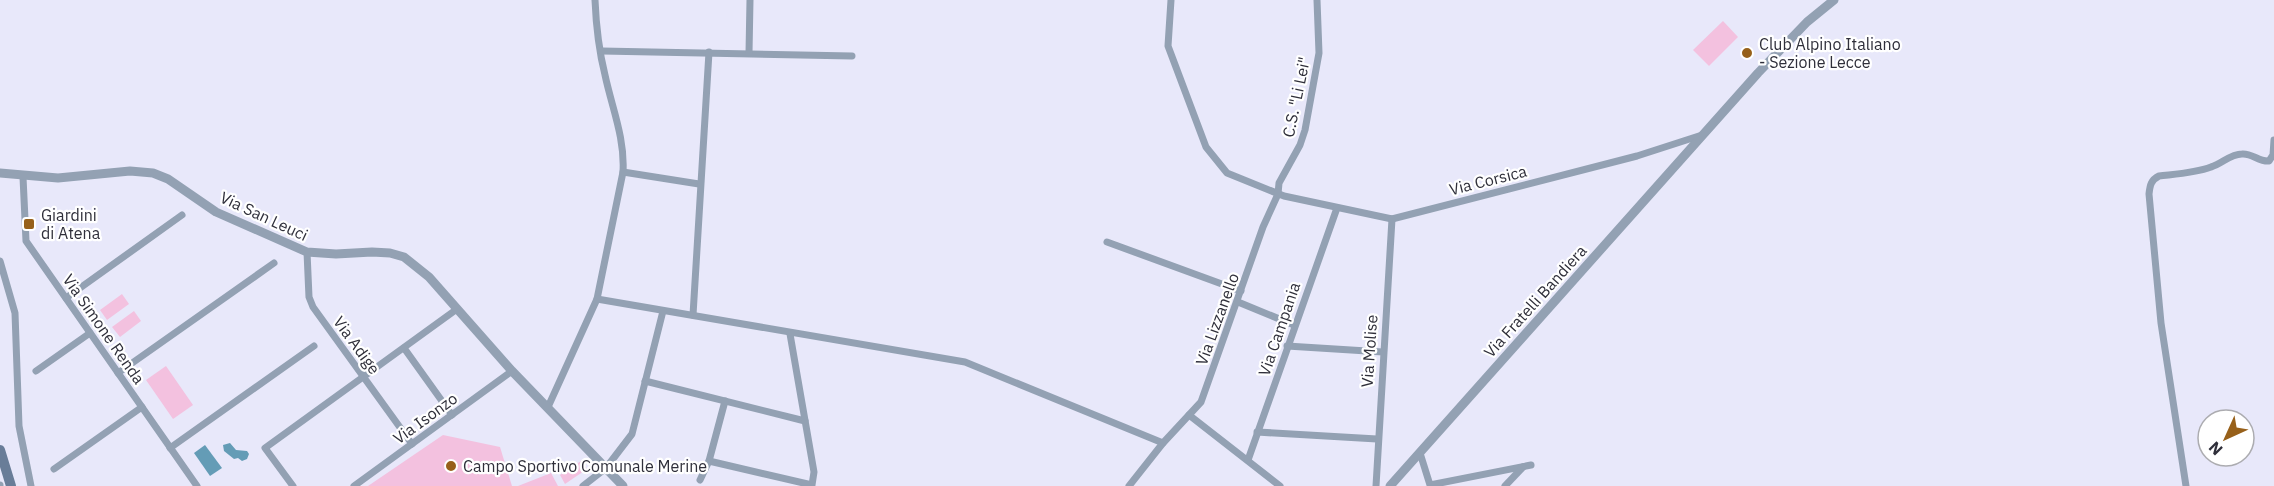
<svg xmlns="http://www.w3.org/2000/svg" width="2274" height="486" viewBox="0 0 2274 486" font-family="'IBM Plex Sans',sans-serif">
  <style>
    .green { fill: #f3c1df }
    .water { fill: #649cb6 }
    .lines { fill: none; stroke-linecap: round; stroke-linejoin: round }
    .minor { stroke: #93a1b3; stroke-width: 7 }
    .tertiary { stroke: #93a1b3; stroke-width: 9 }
    .secondary { stroke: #697d98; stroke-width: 10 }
    .poi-dot { fill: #97601a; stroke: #fff; stroke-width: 2 }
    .labels { text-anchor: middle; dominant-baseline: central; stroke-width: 4.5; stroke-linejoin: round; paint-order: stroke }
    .poi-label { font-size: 16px; fill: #2f2f3a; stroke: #fff; text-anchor: start }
    .street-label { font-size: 16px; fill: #2f2f3a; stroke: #fff }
  </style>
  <rect width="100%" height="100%" fill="#e8e8fa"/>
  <g class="green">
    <path d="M 1723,21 L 1738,37 L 1709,66 L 1693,50 Z"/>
    <path d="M 122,294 L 129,304 L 107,320 L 100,310 Z"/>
    <path d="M 134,311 L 141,321 L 120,337 L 112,327 Z"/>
    <path d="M 166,366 L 193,405 L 173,419 L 146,380 Z"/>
    <path d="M 443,435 L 500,447 L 512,486 L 368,486 Z"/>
    <path d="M 581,461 L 587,469 L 565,484 L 560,475 Z"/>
    <path d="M 551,473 L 558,486 L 518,486 Z"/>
  </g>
  <g class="water">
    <path d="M 230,443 L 236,450 L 247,451 L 249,454 L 247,459 L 242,461 L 238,458 L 234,459 L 224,451 L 223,445 Z"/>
    <path d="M 205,445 L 222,468 L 210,476 L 194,453 Z"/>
  </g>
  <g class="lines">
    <g class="minor">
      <path d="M 595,0 C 596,24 599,51 605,75 C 612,108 625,138 623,172 L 597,299"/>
      <path d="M 1171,0 L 1168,46 L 1206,147 L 1227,173 L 1284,196 L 1392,219 L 1637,156 L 1702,135"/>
      <path d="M 602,51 L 852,56"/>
      <path d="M 749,53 L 750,0"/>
      <path d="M 623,172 L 699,184"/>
      <path d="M 23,177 L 26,241 L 197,486"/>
      <path d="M 1107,242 L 1241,291"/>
      <path d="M 307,252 L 309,297 L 313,307 L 412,444"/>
      <path d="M 0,261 L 15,313 L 19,426 L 31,486"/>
      <path d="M 66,298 L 182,215"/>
      <path d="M 1238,302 L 1294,325"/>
      <path d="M 693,315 L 709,52"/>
      <path d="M 1287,346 L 1383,352"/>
      <path d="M 404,348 L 452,415"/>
      <path d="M 36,371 L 90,333"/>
      <path d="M 118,373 L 274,263"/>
      <path d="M 645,381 L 805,421"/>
      <path d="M 548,407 L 597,299 L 965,362 L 1163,443"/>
      <path d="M 1189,415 L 1280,486"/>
      <path d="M 1257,432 L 1377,439"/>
      <path d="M 170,448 L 314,346"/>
      <path d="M 1420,453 L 1430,485 L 1531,465"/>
      <path d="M 1248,460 L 1337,208"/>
      <path d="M 709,461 L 725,401"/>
      <path d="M 54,469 L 142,407"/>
      <path d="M 700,480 L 709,461 L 812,485 L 814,472 L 790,334"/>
      <path d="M 0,485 L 0,486"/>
      <path d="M 293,486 L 265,448 L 457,309"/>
      <path d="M 354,486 L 512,371"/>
      <path d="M 583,486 L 606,468 L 632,434 L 663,311"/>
      <path d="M 1129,486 L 1163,443 L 1201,402 L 1263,227 L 1278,194 L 1279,183 L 1300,145 L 1305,130 L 1319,53 L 1317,0"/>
      <path d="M 1376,486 L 1392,219"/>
      <path d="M 1505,486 L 1523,467"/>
      <path d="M 2186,486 L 2161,323 L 2149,194 C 2150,185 2151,180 2159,176 C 2176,174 2195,173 2211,167 C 2222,164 2230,154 2242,154 C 2252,153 2259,162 2269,161 L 2273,155 L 2274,140"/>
    </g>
    <g class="tertiary">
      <path d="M 0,173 L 58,178 L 130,171 L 153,173 L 168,179 L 216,212 L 307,252 L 336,254 L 372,252 L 390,253 L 404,257 L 429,277 L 512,371 L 623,486"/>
      <path d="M 1390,486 L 1758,73 L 1807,22 L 1834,0"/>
    </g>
    <path class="secondary" d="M 0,450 L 11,486"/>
  </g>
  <g class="poi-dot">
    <circle cx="1747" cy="53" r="6"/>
    <rect x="23" y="218" width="12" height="12" rx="3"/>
    <circle cx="451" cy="466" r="6"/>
  </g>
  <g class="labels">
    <g class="poi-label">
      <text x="1759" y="44">Club Alpino Italiano<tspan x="1759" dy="18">- Sezione Lecce</tspan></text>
      <text x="41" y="215">Giardini<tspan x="41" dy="18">di Atena</tspan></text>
      <text x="463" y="466">Campo Sportivo Comunale Merine</text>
    </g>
    <g class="street-label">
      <text transform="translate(1296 97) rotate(-78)">C.S. "Li Lei"</text>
      <text transform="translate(1488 180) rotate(-14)">Via Corsica</text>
      <text transform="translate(264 216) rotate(25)">Via San Leuci</text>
      <text transform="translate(1535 301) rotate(-48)">Via Fratelli Bandiera</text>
      <text transform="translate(1217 319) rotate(-70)">Via Lizzanello</text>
      <text transform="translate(104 329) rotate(55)">Via Simone Renda</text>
      <text transform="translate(1279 329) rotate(-71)">Via Campania</text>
      <text transform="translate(357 345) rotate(54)">Via Adige</text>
      <text transform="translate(1369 351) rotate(-86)">Via Molise</text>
      <text transform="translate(425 418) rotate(-36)">Via Isonzo</text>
    </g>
  </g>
  <g transform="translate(2226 438) rotate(225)"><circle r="28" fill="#ffffff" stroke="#acacb0" stroke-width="1.5"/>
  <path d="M0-4.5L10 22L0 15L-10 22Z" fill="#97601a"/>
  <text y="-9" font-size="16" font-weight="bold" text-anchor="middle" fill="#2f2f3a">N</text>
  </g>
</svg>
